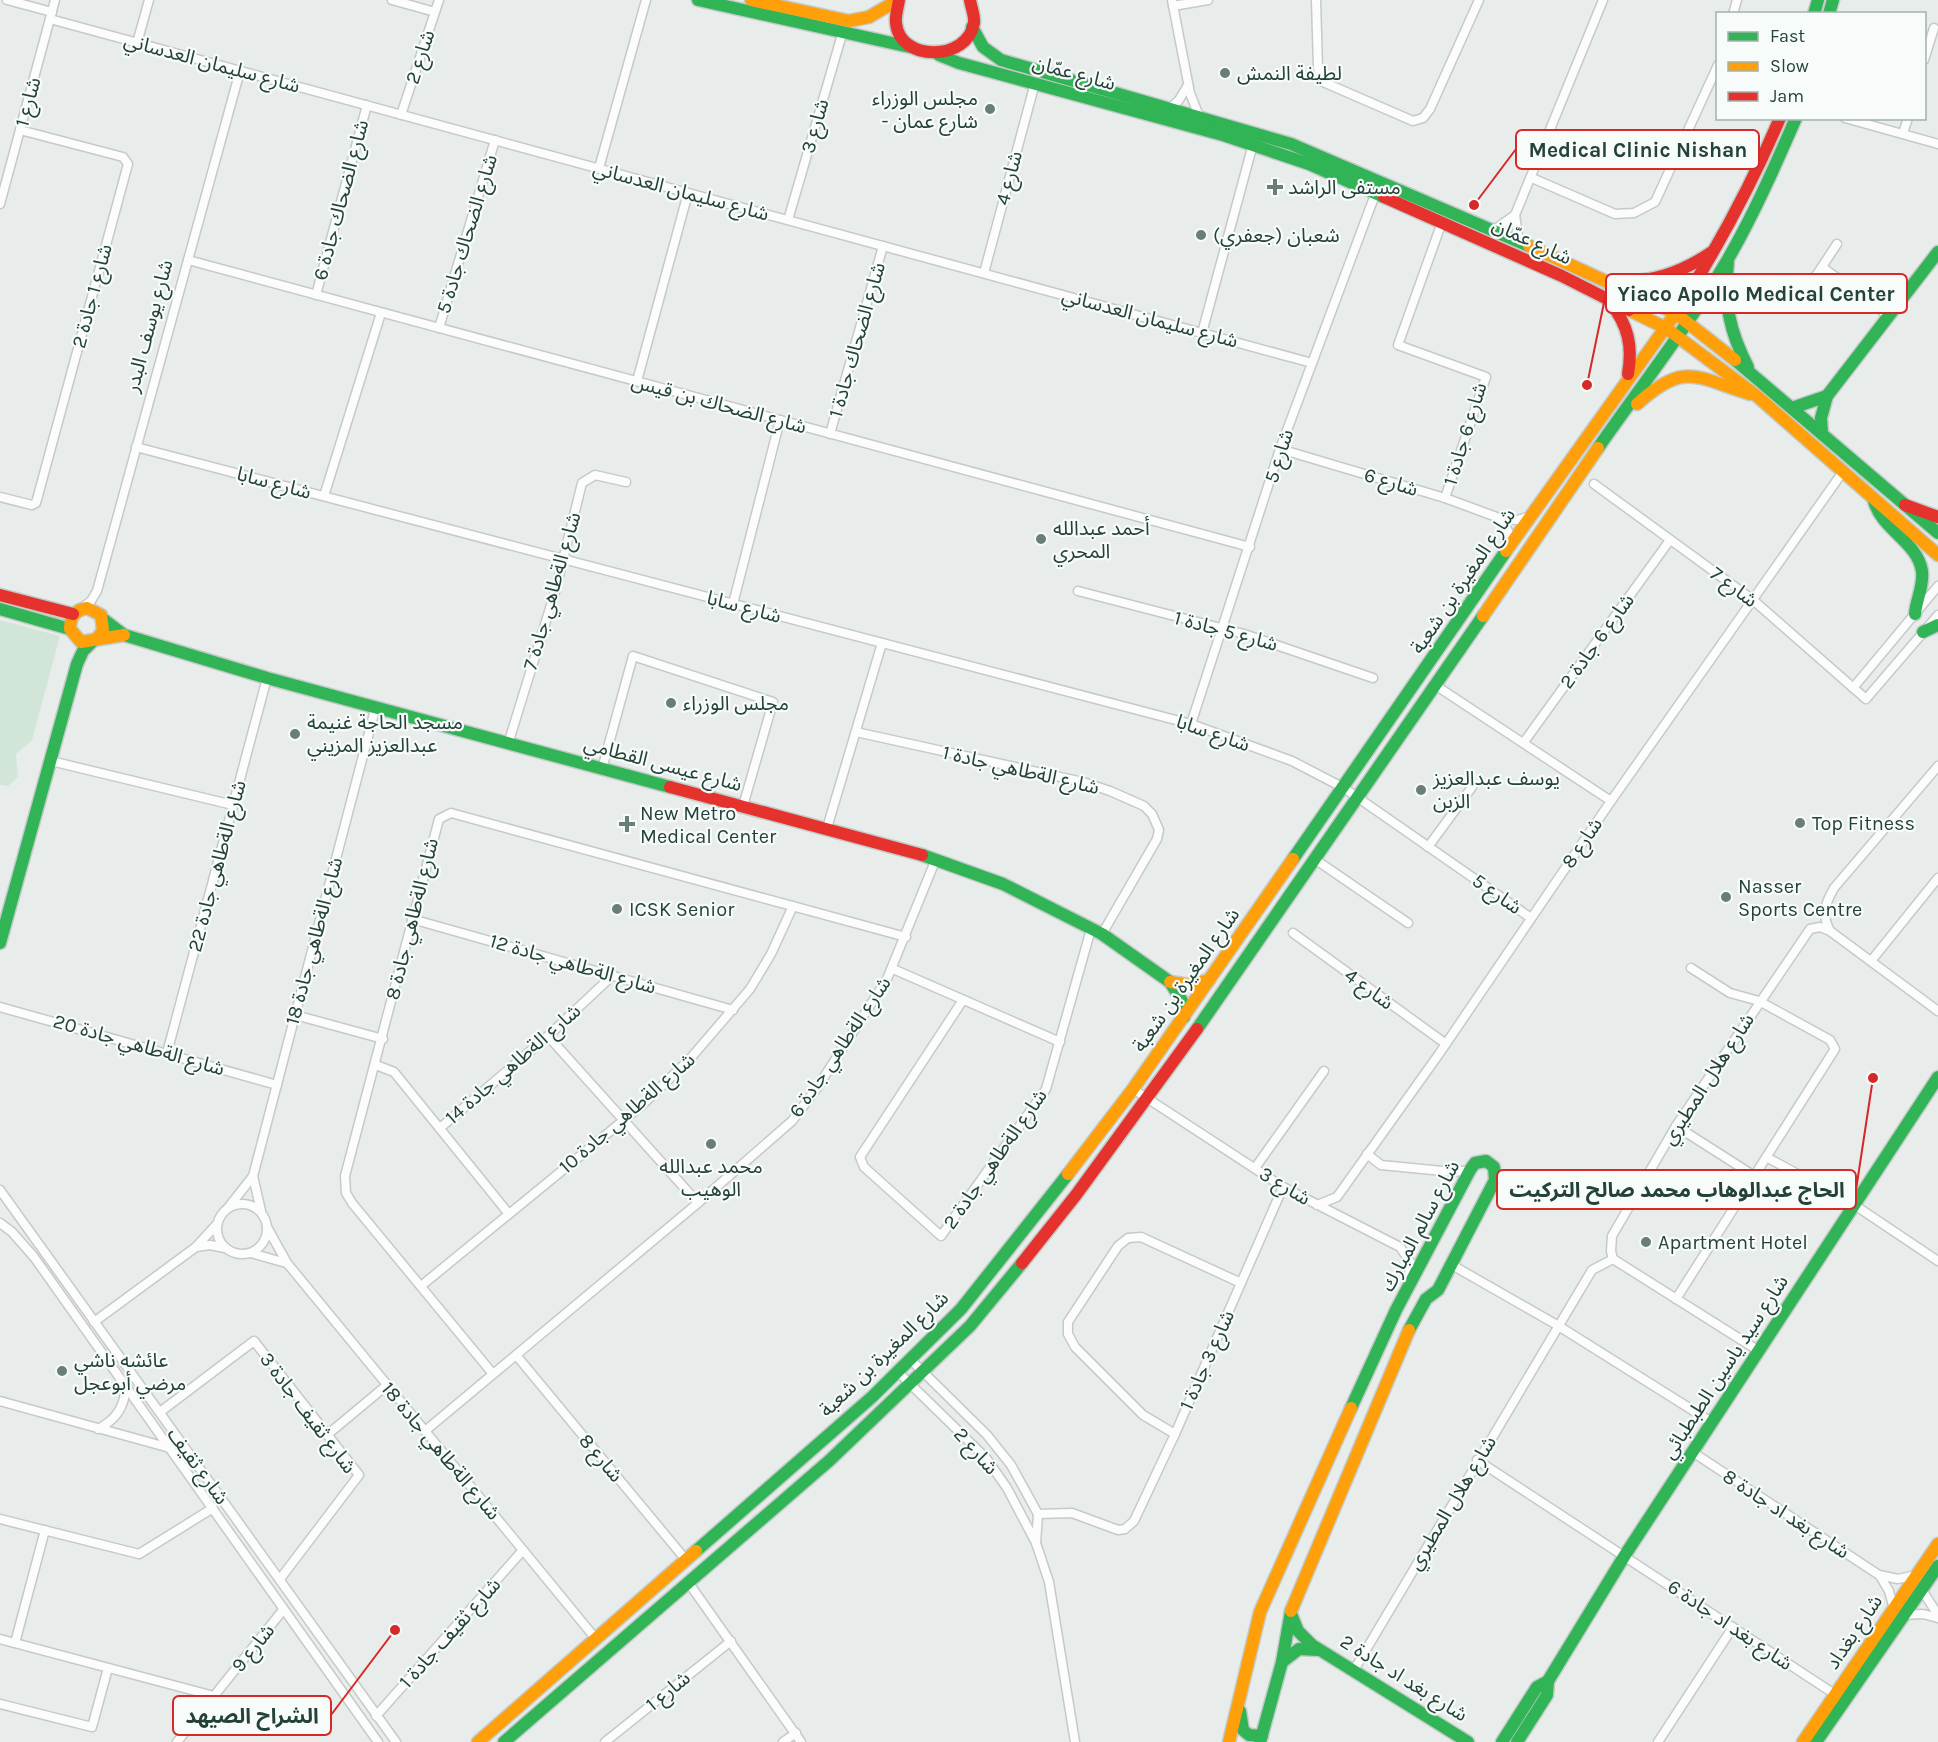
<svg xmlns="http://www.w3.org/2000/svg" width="1938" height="1742" viewBox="0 0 1938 1742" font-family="Karla,'Noto Sans Arabic',sans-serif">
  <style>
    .green { fill: #d1e6d8 }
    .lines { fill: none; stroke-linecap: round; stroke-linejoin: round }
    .street-casing { stroke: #c5cac8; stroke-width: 11 }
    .fast-casing { stroke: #c3cbc8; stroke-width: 15 }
    .slow-casing { stroke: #c3cbc8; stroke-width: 15 }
    .jam-casing { stroke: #c3cbc8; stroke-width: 15 }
    .street { stroke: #fcfcfc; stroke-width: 8 }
    .fast { stroke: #30b455; stroke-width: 12 }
    .slow { stroke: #ff9f0a; stroke-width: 12 }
    .jam { stroke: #e5322d; stroke-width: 12 }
    .poi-dot { fill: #697e78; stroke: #f7fbf9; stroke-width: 2 }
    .labels { text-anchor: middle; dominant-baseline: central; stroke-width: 4.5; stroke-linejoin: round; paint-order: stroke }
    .street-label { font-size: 20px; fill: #24423a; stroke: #f7fbf9 }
    .poi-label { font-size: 20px; fill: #24423a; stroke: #f7fbf9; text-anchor: start }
    .leader { fill: none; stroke: #d62828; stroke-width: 2 }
    .callout-dot { fill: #d62828; stroke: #f7fbf9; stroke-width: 2 }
    .callout { fill: #f7fbf9; stroke: #d62828; stroke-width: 2 }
    .callout-label { font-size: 21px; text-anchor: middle; font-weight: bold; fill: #24423a }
  </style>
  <rect width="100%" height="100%" fill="#e8edeb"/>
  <path class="green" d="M 0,620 L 60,636 L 32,740 L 16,754 L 18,777 L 8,786 L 0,785 Z"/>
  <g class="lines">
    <defs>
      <g id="street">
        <path d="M 7,0 L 52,12"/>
        <path d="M 392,0 L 435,12"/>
        <path d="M 1172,0 L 1190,93 L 1199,116"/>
        <path d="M 1316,0 L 1318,68 L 1323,82 L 1413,121 L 1423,118 L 1430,109 L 1479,0"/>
        <path d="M 1173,6 L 1208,0"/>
        <path d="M 1733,14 L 1737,0"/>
        <path d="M 50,19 L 1312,363"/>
        <path d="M 137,43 L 149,0"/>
        <path d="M 1924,60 L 1934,28"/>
        <path d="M 1170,108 L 1179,100 L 1188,85"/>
        <path d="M 401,115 L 439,0"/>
        <path d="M 1845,118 L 1938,144"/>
        <path d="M 1903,133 L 1908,118"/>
        <path d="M 599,168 L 646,0"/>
        <path d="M 1532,178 L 1615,214 L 1634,213 L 1655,202 L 1718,65"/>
        <path d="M 0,204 L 55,0"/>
        <path d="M 1515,215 L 1519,242"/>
        <path d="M 788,220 L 843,31"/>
        <path d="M 1442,222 L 1398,345 L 1486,377 L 1445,498"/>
        <path d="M 1494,230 L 1515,215 L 1603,0"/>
        <path d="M 188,260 L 1250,547"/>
        <path d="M 1822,267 L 1889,316"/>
        <path d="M 984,273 L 1035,83"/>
        <path d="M 316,295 L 367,105"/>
        <path d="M 1798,303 L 1837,244"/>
        <path d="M 439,328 L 495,140"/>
        <path d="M 1202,333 L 1253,144"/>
        <path d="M 637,381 L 688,193"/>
        <path d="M 830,434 L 883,246"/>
        <path d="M 136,447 L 1191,724 L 1292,761 L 1344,788 L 1531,918"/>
        <path d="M 1280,449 L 1445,498 L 1502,519 L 1517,520 L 1531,516"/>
        <path d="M 1594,484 L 1753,600 L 1866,699 L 1938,615"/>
        <path d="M 324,496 L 381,313"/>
        <path d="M 0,497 L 32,505 L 36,503 L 128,164 L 123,157 L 20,130"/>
        <path d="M 1502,519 L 1509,533 L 1509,546"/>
        <path d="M 1078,591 L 1244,634 L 1373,678"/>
        <path d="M 733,604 L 780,420"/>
        <path d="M 82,608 L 91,601 L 97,591 L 240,71"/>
        <path d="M 1435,685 L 1611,801"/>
        <path d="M 1853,688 L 1938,586"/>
        <path d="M 1191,724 L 1280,449 L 1376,192"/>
        <path d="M 856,732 L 1083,782 L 1110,791 L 1144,806 L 1152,814 L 1159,830 L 1157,839 L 1102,934"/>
        <path d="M 1524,742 L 1670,540"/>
        <path d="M 508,744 L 555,592 L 582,483 L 595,475 L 626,482"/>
        <path d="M 51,761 L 233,805"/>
        <path d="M 602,769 L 633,656 L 773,702 L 743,806"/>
        <path d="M 827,828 L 882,643"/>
        <path d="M 1428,847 L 1472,787"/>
        <path d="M 1316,860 L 1408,923"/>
        <path d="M 412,919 L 733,1010"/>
        <path d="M 1830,931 C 1821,914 1825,904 1834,888 L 1938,766"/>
        <path d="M 1293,933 L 1446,1044"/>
        <path d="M 1871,961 L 1938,878"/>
        <path d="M 893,969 L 1060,1042"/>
        <path d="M 963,1000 L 860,1157 L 864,1167 L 941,1236 L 1046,1089 L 1091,929"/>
        <path d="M 0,1007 L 277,1085"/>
        <path d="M 295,1015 L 383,1039"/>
        <path d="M 548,1036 L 698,1203"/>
        <path d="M 167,1053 L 267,678"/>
        <path d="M 376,1065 L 394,1072 L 509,1214"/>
        <path d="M 1133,1089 L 1283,1187 L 1400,1247 L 1411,1263 L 1408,1280"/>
        <path d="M 1676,1126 L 1756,1177"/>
        <path d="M 440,1128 L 548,1036 L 613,975"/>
        <path d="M 1367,1154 L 1381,1165 L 1453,1172 L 1470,1170"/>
        <path d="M 1768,1158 L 1853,1204 L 1938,1261"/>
        <path d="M 1255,1168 L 1324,1071"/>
        <path d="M 253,1176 L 261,1211"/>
        <path d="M 0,1190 L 396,1742"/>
        <circle cx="242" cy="1229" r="25"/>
        <path d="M 1317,1205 L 1337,1197 L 1439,1054 L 1611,801 L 1842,473"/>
        <path d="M 228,1208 L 253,1176 L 376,706"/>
        <path d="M 0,1223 L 12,1232 L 34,1257 L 378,1742"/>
        <path d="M 267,1227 L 287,1263 L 596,1639"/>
        <path d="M 196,1247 L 210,1245 L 225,1248"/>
        <path d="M 251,1253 L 286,1263"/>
        <path d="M 1613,1259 L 1611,1251 L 1612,1236 L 1676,1126 L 1810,929 L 1820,927 L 1830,931 L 1938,1011"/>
        <path d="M 1613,1259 L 1759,1351"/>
        <path d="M 1452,1265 L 1557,1325 L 1713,1423"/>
        <path d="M 421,1286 L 641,1106 L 689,1060 L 750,989 L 771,954 L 793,906"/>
        <path d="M 1676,1299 L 1835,1049 L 1830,1040 L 1759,1001 L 1730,993 L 1691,968"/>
        <path d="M 94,1322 L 196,1247 L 217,1224"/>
        <path d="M 516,1355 L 686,1560"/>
        <path d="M 911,1360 L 987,1435 L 1011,1465 L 1038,1514 L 1036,1543"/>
        <path d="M 898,1372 L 986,1458 L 1007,1488 L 1036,1543 L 1049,1582 L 1075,1742"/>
        <path d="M 493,1374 L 352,1203 L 346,1193 L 345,1176 L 439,819 L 451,813 L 906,937"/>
        <path d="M 0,1401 L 170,1448"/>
        <path d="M 160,1412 L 254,1341 L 359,1475 L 280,1579"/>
        <path d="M 98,1429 C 117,1419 124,1407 126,1387"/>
        <path d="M 425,1431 L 698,1203 L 792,1121 L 817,1088 L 887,979 L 936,859"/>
        <path d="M 1175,1434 L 1143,1415 L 1075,1347 L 1068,1334 L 1068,1322 L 1118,1246 L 1128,1238 L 1141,1237 L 1241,1283"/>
        <path d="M 327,1435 L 387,1385"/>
        <path d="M 1694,1453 L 1879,1575 L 1898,1579 L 1916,1575"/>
        <path d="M 1477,1460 L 1836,1695"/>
        <path d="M 1038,1514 L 1072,1513 L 1118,1530 L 1125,1529 L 1134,1521 L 1175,1434 L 1283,1187"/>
        <path d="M 0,1519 L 139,1554 L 213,1508"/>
        <path d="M 1880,1576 L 1889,1591 L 1894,1609"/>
        <path d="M 688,1582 L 801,1742"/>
        <path d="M 1922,1590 L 1938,1615"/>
        <path d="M 1904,1615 L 1923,1614 L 1938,1618"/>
        <path d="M 0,1639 L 214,1696"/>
        <path d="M 15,1643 L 45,1530"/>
        <path d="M 1354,1670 L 1592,1270 L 1613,1259"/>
        <path d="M 0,1704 L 92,1727 L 108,1668"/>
        <path d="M 376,1716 L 523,1550"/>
        <path d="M 177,1742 L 283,1610"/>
        <path d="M 605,1742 L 731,1641"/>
        <path d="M 783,1742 L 796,1733"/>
        <path d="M 1658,1742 L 1733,1627"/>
      </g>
      <g id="fast">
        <path d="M 698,0 L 910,47"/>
        <path d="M 1814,14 L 1818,0"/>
        <path d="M 1829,14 L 1833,0"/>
        <path d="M 972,27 L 983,47 L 1001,60 L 1291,144 L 1529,246"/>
        <path d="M 939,55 L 959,63 L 1223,135 L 1309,164 L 1384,197"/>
        <path d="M 1728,263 C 1723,301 1730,333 1748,367"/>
        <path d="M 1735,360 L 1938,533"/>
        <path d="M 1792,408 L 1827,396"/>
        <path d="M 1822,433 L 1821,418 L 1827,396 L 1938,252"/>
        <path d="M 1598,448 C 1642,385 1689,325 1728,259 C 1754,214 1775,166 1796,118"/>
        <path d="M 1874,501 C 1882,530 1917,541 1922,571 C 1924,586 1916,600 1915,614"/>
        <path d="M 0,609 L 70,629"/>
        <path d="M 103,619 L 124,635 L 267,678 L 670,787"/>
        <path d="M 1923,632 L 1938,625"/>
        <path d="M 922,855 L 1003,884 L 1102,934 L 1170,982 L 1182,1001 L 1184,1017"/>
        <path d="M 1293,859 L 1506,551"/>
        <path d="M 0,943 L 77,664 L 83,651 L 92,642"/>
        <path d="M 1197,1029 L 1483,616"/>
        <path d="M 1351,1408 L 1396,1310 L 1470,1170 L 1475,1163 L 1486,1161 L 1494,1167 L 1495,1180 L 1438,1290 L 1426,1299 L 1409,1330"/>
        <path d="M 696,1551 L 872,1397 L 961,1309 L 1068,1174"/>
        <path d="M 1291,1614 L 1298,1631 L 1312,1645 L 1468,1742"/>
        <path d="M 1282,1662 L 1299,1649 L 1318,1650"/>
        <path d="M 1240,1711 L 1243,1730 L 1249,1735 L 1262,1736"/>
        <path d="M 504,1742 L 830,1460 L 970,1326 L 1022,1263"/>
        <path d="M 1260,1742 L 1282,1662 L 1291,1611"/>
        <path d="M 1502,1742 L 1537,1687 L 1548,1681 L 1625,1555 L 1938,1077"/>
        <path d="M 1517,1742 L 1547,1695 L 1548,1681"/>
        <path d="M 1816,1742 L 1938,1566"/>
      </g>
      <g id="slow">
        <path d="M 751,0 L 849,21 L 869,17 L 898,0"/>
        <path d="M 1529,246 L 1675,313 L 1735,360"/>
        <path d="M 1629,310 L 1666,328 L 1757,396 L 1938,555"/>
        <path d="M 1637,404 C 1685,361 1695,377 1750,394"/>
        <path d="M 1506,551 L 1680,307"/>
        <path d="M 1483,616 L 1598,448"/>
        <path d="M 97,639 L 103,630 L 101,615 L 87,608 C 75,610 70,617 70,629 L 81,642 L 124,635"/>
        <path d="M 1170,982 L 1190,985 L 1209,980"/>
        <path d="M 1068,1174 L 1133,1089 L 1293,859"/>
        <path d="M 1291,1611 L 1409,1330"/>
        <path d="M 478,1742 L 696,1551"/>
        <path d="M 1229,1742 L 1260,1612 L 1351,1408"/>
        <path d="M 1803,1742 L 1938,1544"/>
      </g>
      <g id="jam">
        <path d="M 899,0 C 898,7 895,16 896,23 C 900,63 968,61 974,23 C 975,16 971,7 970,0"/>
        <path d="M 1384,197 L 1562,276 L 1629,310"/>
        <path d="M 1613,282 C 1651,283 1681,273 1712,252"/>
        <path d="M 1610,302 C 1628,325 1633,346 1628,374"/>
        <path d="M 1680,307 C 1719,245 1751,186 1780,118"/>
        <path d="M 1905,505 L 1938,517"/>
        <path d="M 0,595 L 73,614"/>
        <path d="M 670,787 L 922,855"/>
        <path d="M 1022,1263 L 1076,1195 L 1197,1029"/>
      </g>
    </defs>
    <use href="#street" class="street-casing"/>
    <use href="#fast" class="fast-casing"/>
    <use href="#slow" class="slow-casing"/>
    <use href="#jam" class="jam-casing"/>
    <use href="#street" class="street"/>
    <use href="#fast" class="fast"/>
    <use href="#slow" class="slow"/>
    <use href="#jam" class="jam"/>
  </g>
  <g class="poi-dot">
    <circle cx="1225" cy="73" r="6"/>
    <circle cx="990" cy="109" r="6"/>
    <path d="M1272 178h6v6h6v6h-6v6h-6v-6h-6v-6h6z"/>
    <circle cx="1201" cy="235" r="6"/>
    <circle cx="1041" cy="539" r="6"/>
    <circle cx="671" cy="703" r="6"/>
    <circle cx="295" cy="734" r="6"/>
    <circle cx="1421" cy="790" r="6"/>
    <circle cx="1800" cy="823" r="6"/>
    <path d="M624 815h6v6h6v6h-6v6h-6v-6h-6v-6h6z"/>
    <circle cx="1726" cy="897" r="6"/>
    <circle cx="617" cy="909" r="6"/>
    <circle cx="711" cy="1144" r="6"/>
    <circle cx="1646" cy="1242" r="6"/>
    <circle cx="62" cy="1371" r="6"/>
  </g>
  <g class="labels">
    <g class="street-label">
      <text transform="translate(420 57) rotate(-72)">شارع 2</text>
      <text transform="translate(212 63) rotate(15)">شارع سليمان العدساني</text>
      <text transform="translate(1074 73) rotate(15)">شارع عمّان</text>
      <text transform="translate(28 102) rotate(-75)">شارع 1</text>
      <text transform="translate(815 126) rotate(-74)">شارع 3</text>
      <text transform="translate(1009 178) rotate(-75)">شارع 4</text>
      <text transform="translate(681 191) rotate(15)">شارع سليمان العدساني</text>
      <text transform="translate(341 200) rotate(-75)">شارع الضحاك جادة 6</text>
      <text transform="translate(467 234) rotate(-73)">شارع الضحاك جادة 5</text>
      <text transform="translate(1532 241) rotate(25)">شارع عمّان</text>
      <text transform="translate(92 296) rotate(-75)">شارع 1 جادة 2</text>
      <text transform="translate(1150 318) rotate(15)">شارع سليمان العدساني</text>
      <text transform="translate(149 326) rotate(-75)">شارع يوسف البدر</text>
      <text transform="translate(857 340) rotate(-74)">شارع الضحاك جادة 1</text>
      <text transform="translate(719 404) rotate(15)">شارع الضحاك بن قيس</text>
      <text transform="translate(1465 434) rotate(-73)">شارع 6 جادة 1</text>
      <text transform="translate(1279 456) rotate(-72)">شارع 5</text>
      <text transform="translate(1391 482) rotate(17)">شارع 6</text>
      <text transform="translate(274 483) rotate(15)">شارع سابا</text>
      <text transform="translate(1463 581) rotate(-56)">شارع المغيرة بن شعبة</text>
      <text transform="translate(1734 587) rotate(37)">شارع 7</text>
      <text transform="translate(552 591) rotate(-74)">شارع الةطاهي جادة 7</text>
      <text transform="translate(744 607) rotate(15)">شارع سابا</text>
      <text transform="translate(1226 631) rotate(15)">شارع 5 جادة 1</text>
      <text transform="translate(1597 641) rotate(-54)">شارع 6 جادة 2</text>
      <text transform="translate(1213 733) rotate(19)">شارع سابا</text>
      <text transform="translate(663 764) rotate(15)">شارع عيسى القطامي</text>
      <text transform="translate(1021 770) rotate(13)">شارع الةطاهي جادة 1</text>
      <text transform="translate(1582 843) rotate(-56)">شارع 8</text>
      <text transform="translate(217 866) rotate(-75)">شارع الةطاهي جادة 22</text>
      <text transform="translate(1497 894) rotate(35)">شارع 5</text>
      <text transform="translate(412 919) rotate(-76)">شارع الةطاهي جادة 8</text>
      <text transform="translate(314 941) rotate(-75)">شارع الةطاهي جادة 18</text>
      <text transform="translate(573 964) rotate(16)">شارع الةطاهي جادة 12</text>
      <text transform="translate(1186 980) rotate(-55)">شارع المغيرة بن شعبة</text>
      <text transform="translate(1369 989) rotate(36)">شارع 4</text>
      <text transform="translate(139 1045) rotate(16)">شارع الةطاهي جادة 20</text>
      <text transform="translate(840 1047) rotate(-56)">شارع الةطاهي جادة 6</text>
      <text transform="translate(513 1064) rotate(-41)">شارع الةطاهي جادة 14</text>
      <text transform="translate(1708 1079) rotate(-57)">شارع هلال المطيري</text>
      <text transform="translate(627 1113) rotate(-41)">شارع الةطاهي جادة 10</text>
      <text transform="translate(995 1159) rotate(-55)">شارع الةطاهي جادة 2</text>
      <text transform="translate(1285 1186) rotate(31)">شارع 3</text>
      <text transform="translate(1420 1226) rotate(-62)">شارع سالم المبارك</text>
      <text transform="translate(884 1354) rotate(-44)">شارع المغيرة بن شعبة</text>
      <text transform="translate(1207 1360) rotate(-66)">شارع 3 جادة 1</text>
      <text transform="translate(1725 1367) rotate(-57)">شارع سيد ياسين الطبطبائي</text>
      <text transform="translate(308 1413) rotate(53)">شارع ثقيف جادة 3</text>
      <text transform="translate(441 1451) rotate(50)">شارع الةطاهي جادة 18</text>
      <text transform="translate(976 1451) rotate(48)">شارع 2</text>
      <text transform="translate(601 1458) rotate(50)">شارع 8</text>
      <text transform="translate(198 1466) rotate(54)">شارع ثقيف</text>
      <text transform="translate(1452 1503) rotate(-59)">شارع هلال المطيري</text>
      <text transform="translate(1786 1514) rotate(33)">شارع بغد اد جادة 8</text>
      <text transform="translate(1730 1625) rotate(34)">شارع بغد اد جادة 6</text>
      <text transform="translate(1854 1632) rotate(-56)">شارع بغداد</text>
      <text transform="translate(450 1633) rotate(-48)">شارع ثقيف جادة 1</text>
      <text transform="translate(253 1648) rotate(-51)">شارع 9</text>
      <text transform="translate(1404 1678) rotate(32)">شارع بغد اد جادة 2</text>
      <text transform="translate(668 1691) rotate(-39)">شارع 1</text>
    </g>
    <g class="poi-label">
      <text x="1237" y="73">لطيفة النمش</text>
      <text x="978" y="98" text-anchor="end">مجلس الوزراء<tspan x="978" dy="23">- شارع عمان</tspan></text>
      <text x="1288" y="187">مستفى الراشد</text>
      <text x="1213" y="235">شعبان (جعفري)</text>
      <text x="1053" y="528">أحمد عبدالله<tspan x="1053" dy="23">المحري</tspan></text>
      <text x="683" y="703">مجلس الوزراء</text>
      <text x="307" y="722">مسجد الحاجة غنيمة<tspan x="307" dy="23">عبدالعزيز المزيني</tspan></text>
      <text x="1433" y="778">يوسف عبدالعزيز<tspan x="1433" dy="23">الزبن</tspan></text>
      <text x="640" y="813">New Metro<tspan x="640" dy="23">Medical Center</tspan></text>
      <text x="1812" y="823">Top Fitness</text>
      <text x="1738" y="886">Nasser<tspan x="1738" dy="23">Sports Centre</tspan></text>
      <text x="629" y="909">ICSK Senior</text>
      <text x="711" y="1166" text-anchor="middle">محمد عبدالله<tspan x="711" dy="23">الوهيب</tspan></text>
      <text x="1658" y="1242">Apartment Hotel</text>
      <text x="74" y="1360">عائشه ناشي<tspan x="74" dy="23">مرضي أبوعجل</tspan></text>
    </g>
  </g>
  <path class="leader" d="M1474 205L1516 149M1587 385L1606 293M1873 1078L1856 1190M395 1630L331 1715"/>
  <g class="callout-dot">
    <circle cx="1474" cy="205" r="6"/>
    <circle cx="1587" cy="385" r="6"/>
    <circle cx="1873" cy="1078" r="6"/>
    <circle cx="395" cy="1630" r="6"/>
  </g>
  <g class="callout">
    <rect x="1516" y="130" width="243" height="39" rx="6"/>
    <rect x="1606" y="274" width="301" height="39" rx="6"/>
    <rect x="1497" y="1170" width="359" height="39" rx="6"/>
    <rect x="173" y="1696" width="158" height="39" rx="6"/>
  </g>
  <g class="callout-label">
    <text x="1638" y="157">Medical Clinic Nishan</text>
    <text x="1756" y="301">Yiaco Apollo Medical Center</text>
    <text x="1677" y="1197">الحاج عبدالوهاب محمد صالح التركيت</text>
    <text x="252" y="1723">الشراح الصيهد</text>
  </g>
  <rect x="1716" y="12" width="210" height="108" fill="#f7fbf9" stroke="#a3b1ad" stroke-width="1.5"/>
  <rect x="1728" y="32" width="30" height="9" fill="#30b455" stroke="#a3b1ad" stroke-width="1.5"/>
  <text x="1770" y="42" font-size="18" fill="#24423a">Fast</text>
  <rect x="1728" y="62" width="30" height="9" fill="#ff9f0a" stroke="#a3b1ad" stroke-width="1.5"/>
  <text x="1770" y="72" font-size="18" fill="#24423a">Slow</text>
  <rect x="1728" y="92" width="30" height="9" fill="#e5322d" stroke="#a3b1ad" stroke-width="1.5"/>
  <text x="1770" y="102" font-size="18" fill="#24423a">Jam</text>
</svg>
